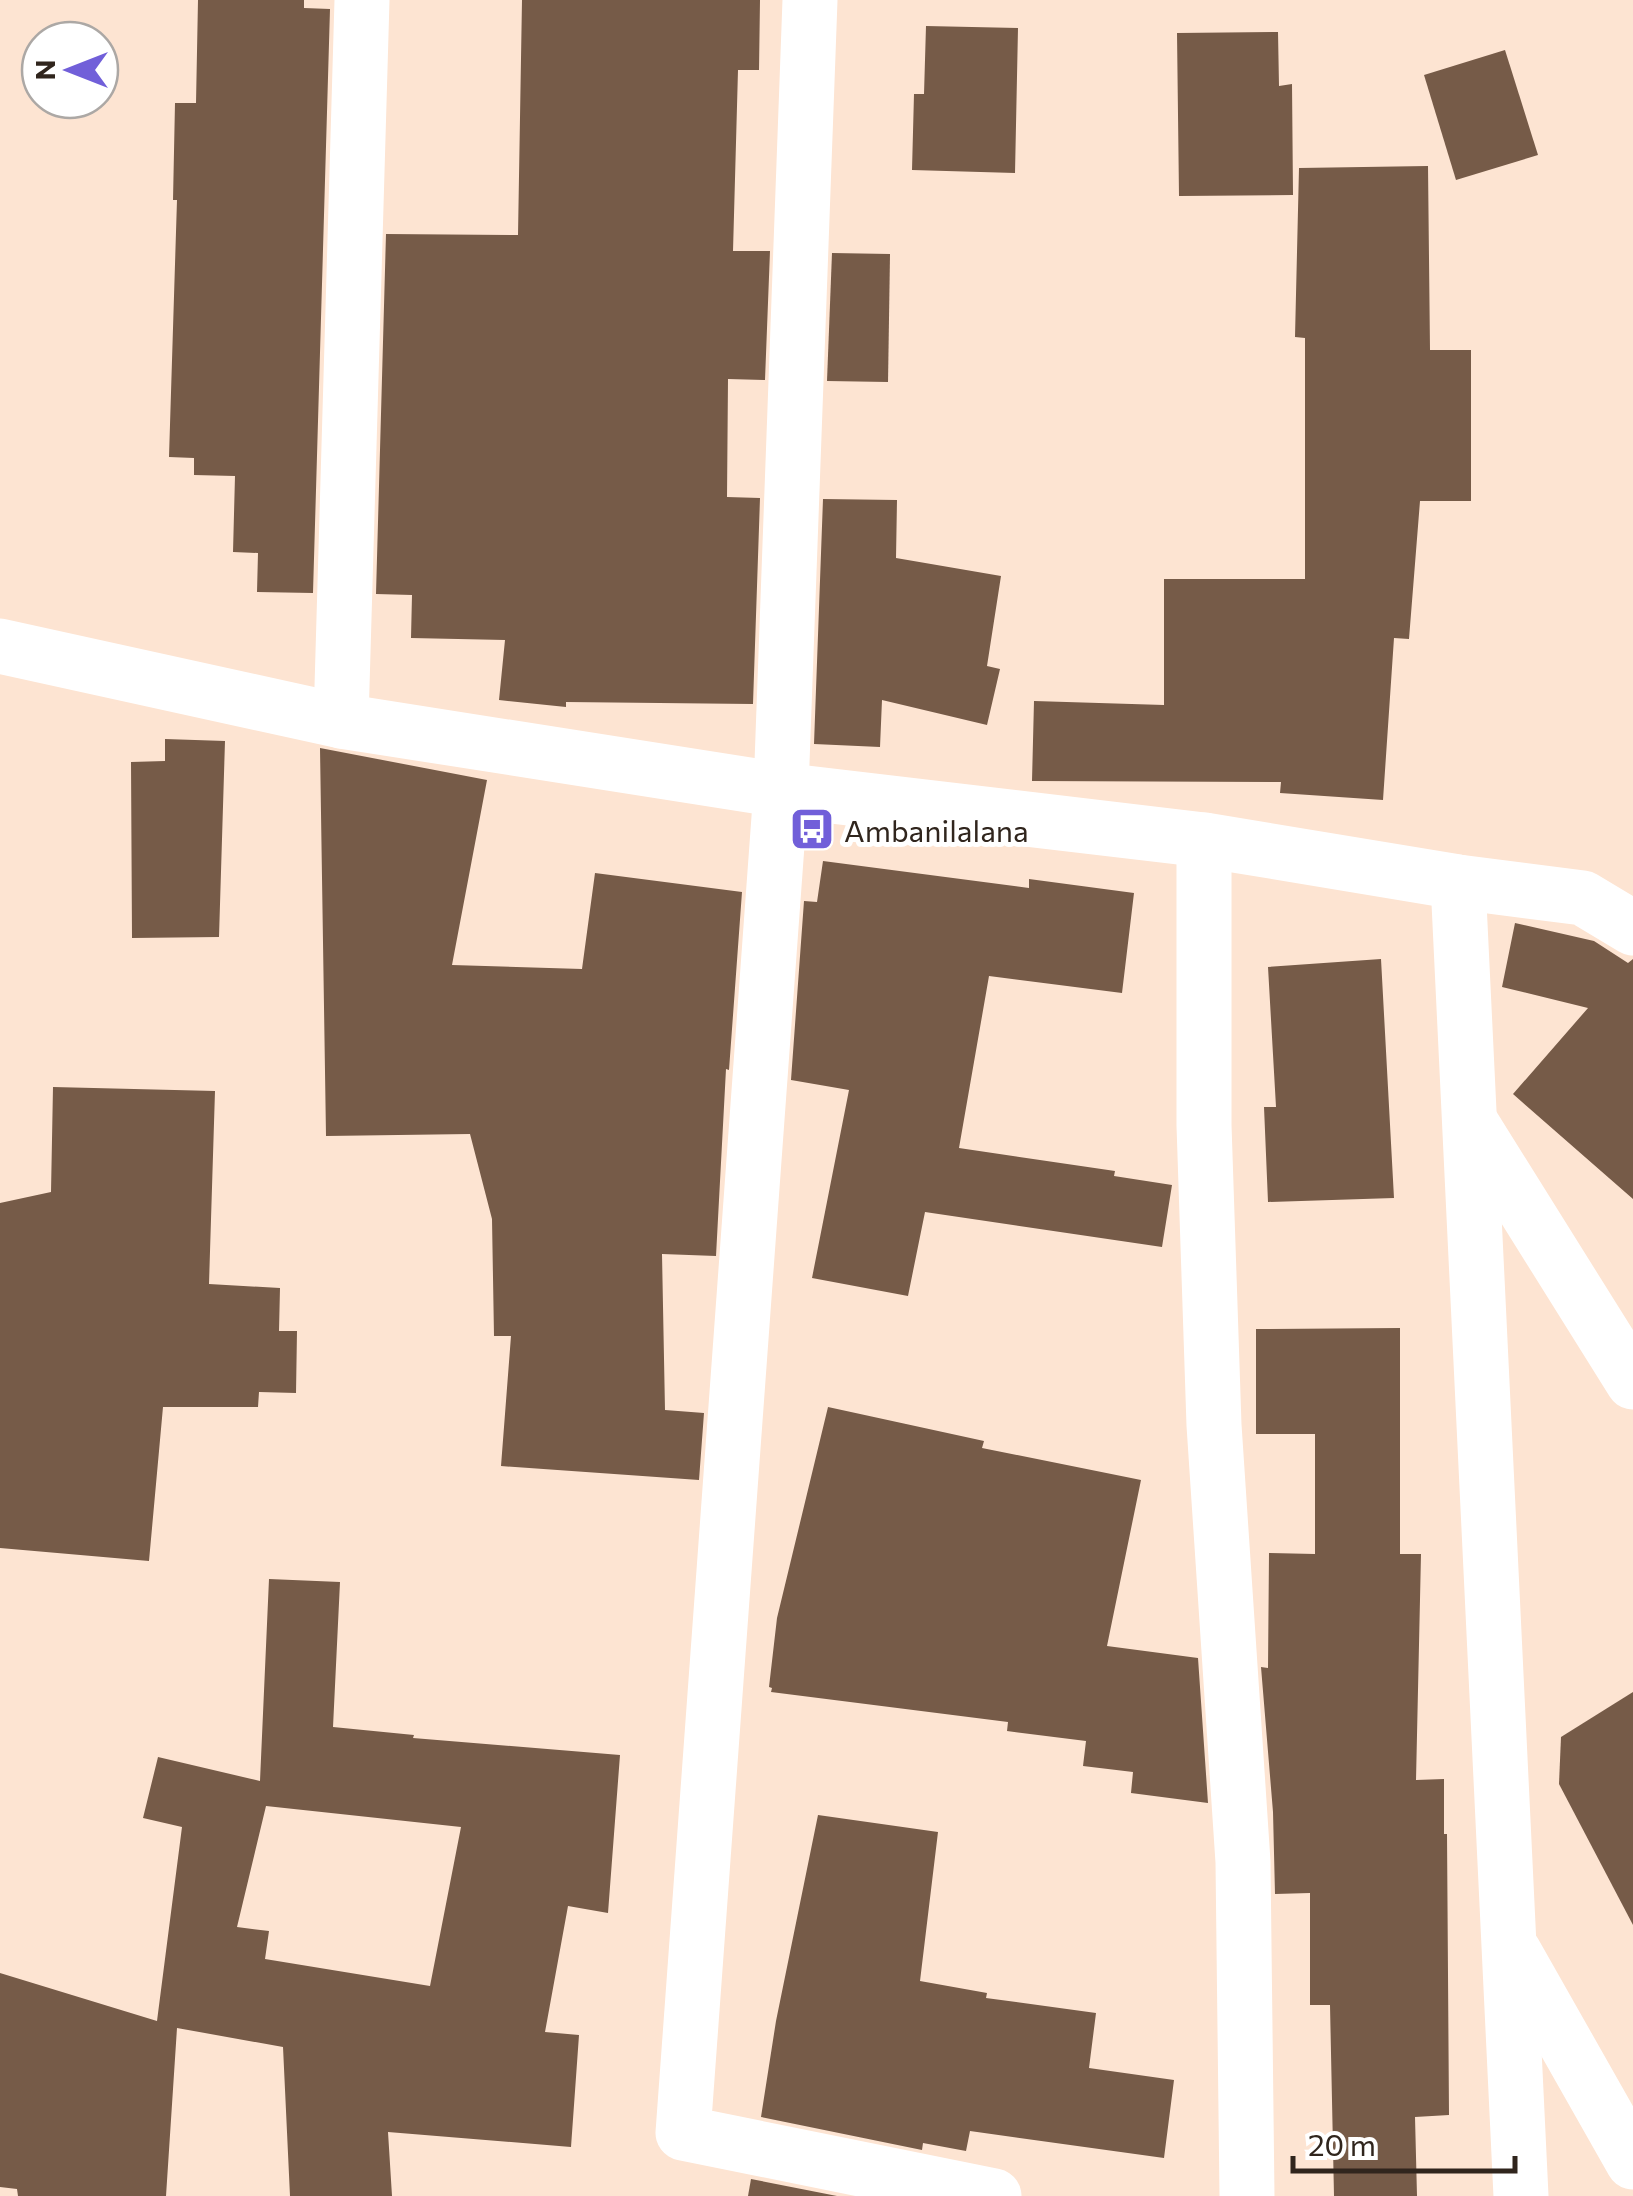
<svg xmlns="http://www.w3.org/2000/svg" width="1633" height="2196" viewBox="0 0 1633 2196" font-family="Commissioner,sans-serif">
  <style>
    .building { fill: #765b48; fill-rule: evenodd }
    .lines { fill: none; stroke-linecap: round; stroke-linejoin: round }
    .minor { stroke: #fff; stroke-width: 55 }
    .labels { text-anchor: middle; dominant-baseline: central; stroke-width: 10; stroke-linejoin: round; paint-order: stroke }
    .poi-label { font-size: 30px; fill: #30251d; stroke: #fff; text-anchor: start }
  </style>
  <rect width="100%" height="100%" fill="#fde4d2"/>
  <g class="building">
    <path d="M 198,0 L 304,0 L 304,8 L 330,9 L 313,593 L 257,592 L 258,553 L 233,552 L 235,476 L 194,475 L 194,458 L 169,457 L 177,200 L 173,200 L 175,103 L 196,103 Z"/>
    <path d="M 522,0 L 760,0 L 759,70 L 738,70 L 733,251 L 770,251 L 765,380 L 728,379 L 727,497 L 760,498 L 753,704 L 566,702 L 566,707 L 499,700 L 505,640 L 411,638 L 412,595 L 376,594 L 386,234 L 518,235 Z"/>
    <path d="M 926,26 L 1018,28 L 1015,173 L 912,170 L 914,94 L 924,94 Z"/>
    <path d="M 1278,32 L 1279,86 L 1292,84 L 1293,195 L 1179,196 L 1177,33 Z"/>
    <path d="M 1505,50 L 1538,155 L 1456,180 L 1424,75 Z"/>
    <path d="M 1428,166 L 1430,350 L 1471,350 L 1471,501 L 1420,501 L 1409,639 L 1394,638 L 1383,800 L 1280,793 L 1281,782 L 1032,781 L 1034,701 L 1164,705 L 1164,579 L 1305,579 L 1305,338 L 1295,337 L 1299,168 Z"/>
    <path d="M 832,253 L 890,254 L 888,382 L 827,381 Z"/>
    <path d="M 823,499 L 897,500 L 896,558 L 1001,576 L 987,666 L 1000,669 L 987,725 L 882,700 L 880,747 L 814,744 Z"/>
    <path d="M 165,739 L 225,741 L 219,937 L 132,938 L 131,762 L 165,761 Z"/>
    <path d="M 320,748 L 487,780 L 452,965 L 582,969 L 595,873 L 742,892 L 729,1070 L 726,1069 L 716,1256 L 662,1254 L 665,1410 L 704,1413 L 699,1480 L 501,1466 L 511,1336 L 494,1336 L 492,1219 L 470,1134 L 326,1136 Z"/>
    <path d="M 823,861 L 1029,888 L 1029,879 L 1134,893 L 1122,993 L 989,976 L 959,1148 L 1115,1171 L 1114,1176 L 1172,1185 L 1162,1247 L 925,1212 L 908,1296 L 812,1278 L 849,1090 L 791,1080 L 804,901 L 817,902 Z"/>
    <path d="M 1515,923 L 1594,941 L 1628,963 L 1633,959 L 1633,1199 L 1513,1094 L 1588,1008 L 1502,987 Z"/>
    <path d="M 1381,959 L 1394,1198 L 1268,1202 L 1264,1107 L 1276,1107 L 1268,967 Z"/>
    <path d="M 53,1087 L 215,1091 L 209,1284 L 280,1288 L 279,1331 L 297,1331 L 296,1393 L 259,1392 L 258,1407 L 163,1407 L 149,1561 L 0,1548 L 0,1203 L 51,1192 Z"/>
    <path d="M 1400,1328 L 1400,1554 L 1421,1554 L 1416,1780 L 1444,1779 L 1444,1834 L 1447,1834 L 1449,2115 L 1415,2117 L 1417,2196 L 1334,2196 L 1330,2005 L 1310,2005 L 1310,1893 L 1275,1894 L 1273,1812 L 1261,1667 L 1268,1668 L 1269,1553 L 1315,1554 L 1315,1434 L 1256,1434 L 1256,1329 Z"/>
    <path d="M 828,1407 L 984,1441 L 982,1448 L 1141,1480 L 1107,1646 L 1198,1658 L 1208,1803 L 1131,1793 L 1133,1772 L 1083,1766 L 1086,1741 L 1007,1731 L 1008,1722 L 771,1692 L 772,1688 L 769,1687 L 777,1618 Z"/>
    <path d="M 269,1579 L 340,1582 L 333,1727 L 414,1735 L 413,1738 L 620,1755 L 608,1913 L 568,1906 L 545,2032 L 579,2035 L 571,2147 L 388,2132 L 392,2196 L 290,2196 L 283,2047 L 177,2028 L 166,2196 L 18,2196 L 17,2189 L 0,2187 L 0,1973 L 157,2021 L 182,1827 L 143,1818 L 158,1757 L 260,1781 ZM 266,1806 L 461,1827 L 430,1986 L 265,1959 L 269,1931 L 237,1927 Z"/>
    <path d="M 1633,1692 L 1633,1925 L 1559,1784 L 1561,1737 Z"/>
    <path d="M 818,1815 L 938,1832 L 920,1981 L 987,1993 L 986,1998 L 1096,2013 L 1089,2068 L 1174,2080 L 1164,2158 L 970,2131 L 966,2151 L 923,2143 L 922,2150 L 761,2117 L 776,2021 Z"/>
    <path d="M 751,2179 L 837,2196 L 748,2196 Z"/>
  </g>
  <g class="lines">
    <g class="minor">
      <path d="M 810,0 L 781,790 L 683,2133 L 994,2196"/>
      <path d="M 0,646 L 341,721 L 781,790 L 1204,840 L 1458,882 L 1583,898 L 1633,928"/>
      <path d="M 341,721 L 362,0"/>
      <path d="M 1204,840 L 1204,1125 L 1214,1425 L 1243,1862 L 1247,2196"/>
      <path d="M 1458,882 L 1521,2196"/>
      <path d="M 1473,1126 L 1633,1382"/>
      <path d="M 1514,1952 L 1633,2162"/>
    </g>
  </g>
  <defs>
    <symbol id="bus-square" viewBox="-11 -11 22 22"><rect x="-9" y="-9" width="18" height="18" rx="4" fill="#715fd9" stroke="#fff"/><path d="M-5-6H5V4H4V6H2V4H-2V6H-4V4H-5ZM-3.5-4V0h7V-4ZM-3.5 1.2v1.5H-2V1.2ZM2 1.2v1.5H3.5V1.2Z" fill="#fff"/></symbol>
  </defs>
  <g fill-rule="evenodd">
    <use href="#bus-square" x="787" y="804" width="50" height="50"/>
  </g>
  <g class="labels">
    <g class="poi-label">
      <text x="844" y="829">Ambanilalana</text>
    </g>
  </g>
  <g transform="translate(70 70) rotate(270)"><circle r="48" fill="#ffffff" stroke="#aca8a5" stroke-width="2.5"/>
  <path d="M0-8L18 38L0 25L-18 38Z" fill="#715fd9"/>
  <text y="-15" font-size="28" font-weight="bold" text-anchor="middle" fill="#30251d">N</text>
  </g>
  <path d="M1293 2156v15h222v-15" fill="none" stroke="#30251d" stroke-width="5"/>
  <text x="1308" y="2156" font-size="30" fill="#30251d" stroke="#ffffff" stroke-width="8" paint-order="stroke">20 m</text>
</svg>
